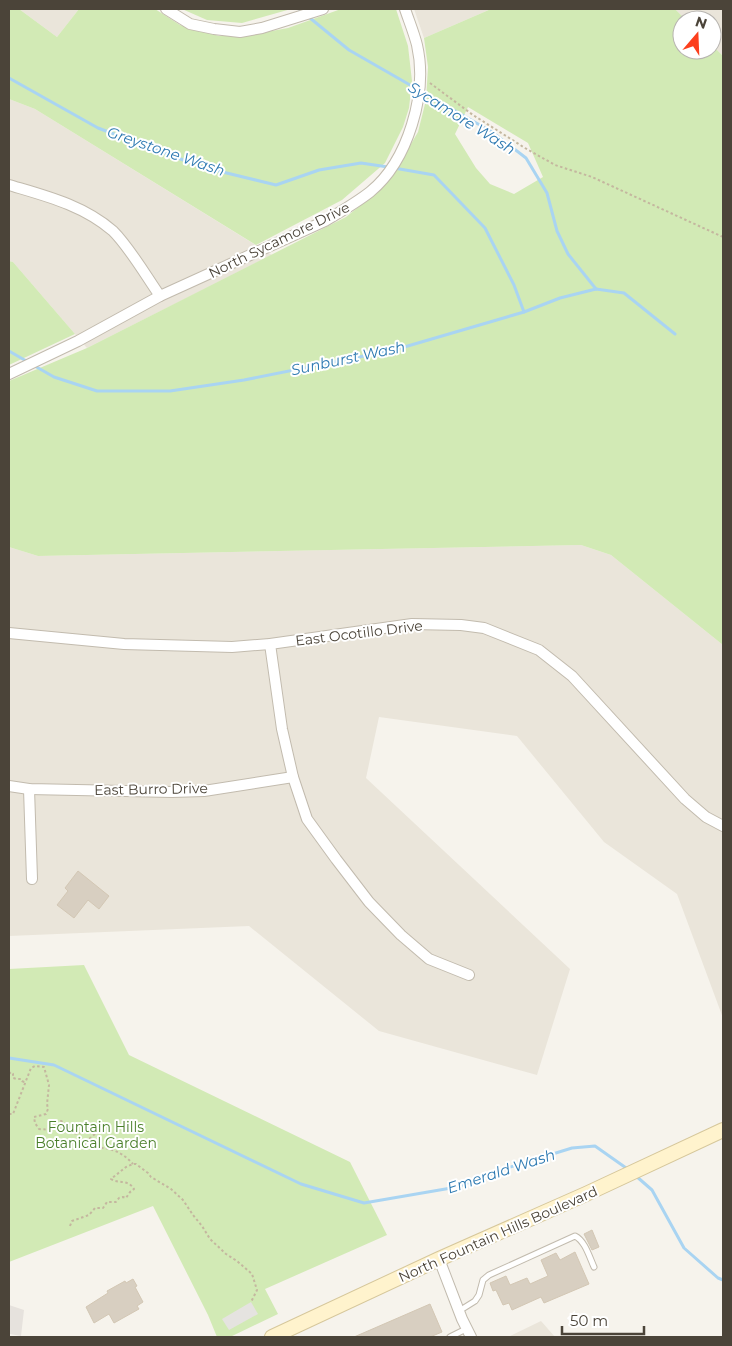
<svg xmlns="http://www.w3.org/2000/svg" width="732" height="1346" viewBox="0 0 732 1346" font-family="Montserrat,sans-serif">
  <style>
    .residential { fill: #eae5da }
    .industrial { fill: #e6e2dd }
    .green { fill: #d2eab5; fill-rule: evenodd }
    .parking { fill: #e5e3e0 }
    .lines { fill: none; stroke-linecap: round; stroke-linejoin: round }
    .stream { stroke: #a9d4f2; stroke-width: 3 }
    .building { fill: #d8cfc1; stroke: #d3c7b4 }
    .service-casing { stroke: #c2bbae; stroke-width: 7 }
    .minor-casing { stroke: #c2bbae; stroke-width: 12 }
    .secondary-casing { stroke: #d6c79b; stroke-width: 16 }
    .path { stroke: #c4b79f; stroke-width: 2; stroke-dasharray: 2.5 2.5; stroke-linecap: butt }
    .service { stroke: #fff; stroke-width: 5 }
    .minor { stroke: #fff; stroke-width: 10 }
    .secondary { stroke: #fff3cd; stroke-width: 14 }
    .labels { text-anchor: middle; dominant-baseline: central; stroke-width: 4; stroke-linejoin: round; paint-order: stroke }
    .street-label { font-size: 14px; fill: #4b4439; stroke: #fff }
    .park-label { font-size: 14px; fill: #4a7f2a; stroke: #fff }
    .water-label { font-size: 15px; font-style: italic; fill: #2e7ab2; stroke: #fff }
  </style>
  <rect width="100%" height="100%" fill="#f6f3ec"/>
  <g class="residential">
    <path d="M 19,9 L 79,9 L 57,37 Z"/>
    <path d="M 414,9 L 491,9 L 424,38 Z"/>
    <path d="M 675,9 L 723,9 L 723,56 L 712,45 L 712,20 L 686,20 Z"/>
    <path d="M 9,99 L 35,109 L 272,255 L 87,348 L 13,262 L 9,261 Z"/>
    <path d="M 581,545 L 611,555 L 723,645 L 723,1018 L 677,894 L 604,842 L 517,736 L 379,717 L 366,778 L 570,969 L 537,1075 L 379,1031 L 249,926 L 9,936 L 9,547 L 38,556 Z"/>
    <path d="M 541,1321 L 555,1337 L 508,1337 Z"/>
  </g>
  <path class="industrial" d="M 9,1305 L 24,1310 L 21,1336 L 10,1334 L 9,1337 Z"/>
  <g class="green">
    <path d="M 9,9 L 19,9 L 57,37 L 79,9 L 155,9 L 180,25 L 219,36 L 250,35 L 288,28 L 341,9 L 396,9 L 408,46 L 412,81 L 409,108 L 403,127 L 385,163 L 342,200 L 256,245 L 35,109 L 9,99 Z"/>
    <path d="M 182,9 L 291,9 L 242,23 L 207,20 Z"/>
    <path d="M 491,9 L 675,9 L 686,20 L 682,20 L 682,50 L 712,50 L 712,45 L 723,56 L 723,645 L 611,555 L 581,545 L 38,556 L 9,547 L 9,381 L 87,348 L 346,217 L 371,197 L 394,173 L 418,132 L 426,100 L 428,67 L 424,38 ZM 468,107 L 528,143 L 543,177 L 514,194 L 490,184 L 476,168 L 455,134 Z"/>
    <path d="M 9,261 L 13,262 L 75,334 L 9,365 Z"/>
    <path d="M 84,965 L 129,1055 L 350,1162 L 387,1235 L 265,1289 L 278,1314 L 230,1337 L 217,1337 L 208,1315 L 153,1206 L 9,1262 L 9,969 Z"/>
  </g>
  <path class="parking" d="M 251,1302 L 258,1314 L 229,1330 L 222,1319 Z"/>
  <g class="lines">
    <g class="stream">
      <path d="M 299,9 L 349,50 L 492,132 L 526,158 L 547,193 L 557,231 L 568,254 L 596,289"/>
      <path d="M 9,78 L 98,128 L 202,167 L 276,185 L 319,170 L 361,163 L 388,167"/>
      <path d="M 394,168 L 434,175 L 485,228 L 514,285 L 524,312"/>
      <path d="M 9,351 L 28,362"/>
      <path d="M 33,365 L 54,377 L 97,391 L 170,391 L 244,380 L 394,350 L 524,312 L 560,298 L 596,289 L 624,293 L 675,334"/>
      <path d="M 9,1058 L 54,1065 L 301,1184 L 364,1203 L 457,1187 L 504,1169 L 572,1148 L 595,1146 L 629,1170"/>
      <path d="M 636,1176 L 652,1190 L 684,1248 L 718,1278 L 723,1280"/>
    </g>
  </g>
  <g class="building">
    <path d="M 78,871 L 109,896 L 99,909 L 88,900 L 74,918 L 57,905 L 68,891 L 65,888 Z"/>
    <path d="M 592,1230 L 599,1247 L 592,1250 L 584,1234 Z"/>
    <path d="M 575,1252 L 589,1284 L 544,1303 L 541,1297 L 512,1310 L 509,1303 L 503,1305 L 496,1290 L 493,1291 L 490,1283 L 506,1276 L 510,1285 L 527,1278 L 530,1284 L 548,1276 L 541,1260 L 556,1253 L 560,1260 Z"/>
    <path d="M 133,1279 L 137,1286 L 135,1287 L 143,1302 L 137,1306 L 139,1309 L 114,1323 L 109,1314 L 94,1323 L 86,1307 L 108,1293 L 107,1291 L 125,1281 L 126,1283 Z"/>
    <path d="M 430,1304 L 442,1332 L 430,1337 L 354,1337 Z"/>
  </g>
  <g class="lines">
    <defs>
      <g id="service">
        <path d="M 459,1311 L 475,1301 L 479,1295 L 483,1280 L 489,1275 L 575,1236 C 585,1241 589,1256 594,1267"/>
        <path d="M 450,1337 L 466,1329"/>
      </g>
      <g id="minor">
        <path d="M 166,9 L 190,24 L 214,29 L 240,32 L 262,28 L 323,9"/>
        <path d="M 9,185 C 46,196 83,205 113,231 C 130,248 146,276 160,296"/>
        <path d="M 9,374 L 78,341 L 160,296 L 325,221 C 340,212 356,203 370,192 C 408,161 428,93 417,45 C 414,33 409,21 405,9"/>
        <path d="M 9,633 L 124,644 L 232,647 L 270,644 L 412,624 L 461,625 L 484,628 L 539,650 L 572,676 L 685,799 L 706,817 L 723,826"/>
        <path d="M 270,644 L 282,729 L 293,777 L 307,819 L 336,859 L 369,902 L 401,935 L 429,959 L 469,975"/>
        <path d="M 9,786 L 29,789 L 172,792 L 204,791 L 293,777"/>
        <path d="M 29,789 L 32,879"/>
        <path d="M 439,1259 L 462,1319 L 471,1337"/>
      </g>
      <path id="secondary" d="M 272,1337 L 439,1259 L 586,1194 L 723,1130"/>
    </defs>
    <use href="#service" class="service-casing"/>
    <use href="#minor" class="minor-casing"/>
    <use href="#secondary" class="secondary-casing"/>
    <g class="path">
      <path d="M 430,83 L 473,115 L 525,148 L 555,165 L 592,177 L 723,237"/>
      <path d="M 9,1074 L 11,1072 L 13,1074 L 13,1078 L 17,1079 L 21,1079 L 22,1081 L 26,1083"/>
      <path d="M 9,1114 L 13,1114 L 31,1068 L 35,1066 L 44,1067 L 49,1085 L 47,1104 L 48,1109 L 46,1114 L 34,1117 L 35,1123 L 39,1129 C 50,1130 53,1130 61,1121 L 65,1123 C 73,1142 80,1129 96,1131 L 96,1133 L 88,1140 L 87,1146 C 93,1151 96,1147 103,1148 C 115,1149 125,1155 133,1164"/>
      <path d="M 70,1226 L 72,1221 L 89,1215 L 95,1208 L 103,1208 L 107,1202 L 116,1202 L 119,1198 L 123,1197 L 126,1198 L 130,1192 L 132,1191 L 134,1189 C 128,1179 118,1184 111,1179 L 126,1167 L 133,1164 L 136,1164 L 148,1173 L 151,1177 L 171,1189 L 183,1200 L 193,1215 L 202,1226 L 210,1239 L 226,1254 L 237,1261 L 252,1274 L 257,1290 L 251,1302"/>
    </g>
    <use href="#service" class="service"/>
    <use href="#minor" class="minor"/>
    <use href="#secondary" class="secondary"/>
  </g>
  <g class="labels">
    <g class="street-label">
      <text transform="translate(279 240) rotate(-26)">North Sycamore Drive</text>
      <text transform="translate(359 633) rotate(-7)">East Ocotillo Drive</text>
      <text transform="translate(151 789) rotate(-1)">East Burro Drive</text>
      <text transform="translate(498 1234) rotate(-24)">North Fountain Hills Boulevard</text>
    </g>
    <g class="park-label">
      <text x="96" y="1127">Fountain Hills<tspan x="96" dy="16">Botanical Garden</tspan></text>
    </g>
    <g class="water-label">
      <text transform="translate(462 118) rotate(32)">Sycamore Wash</text>
      <text transform="translate(166 151) rotate(19)">Greystone Wash</text>
      <text transform="translate(348 358) rotate(-12)">Sunburst Wash</text>
      <text transform="translate(501 1171) rotate(-18)">Emerald Wash</text>
    </g>
  </g>
  <rect width="732" height="1346" fill="none" stroke="#4b4439" stroke-width="20"/>
  <g transform="translate(697 35) rotate(19)"><circle r="24" fill="#ffffff" stroke="#b7b4b0"/>
  <path d="M0-4L9 19L0 12L-9 19Z" fill="#fc3f1d"/>
  <text y="-8" font-size="14" font-weight="bold" text-anchor="middle" fill="#4b4439">N</text>
  </g>
  <path d="M562 1326v8h82v-8" fill="none" stroke="#4b4439" stroke-width="2.5"/>
  <text x="570" y="1326" font-size="15" fill="#4b4439" stroke="#ffffff" stroke-width="4" paint-order="stroke">50 m</text>
</svg>
